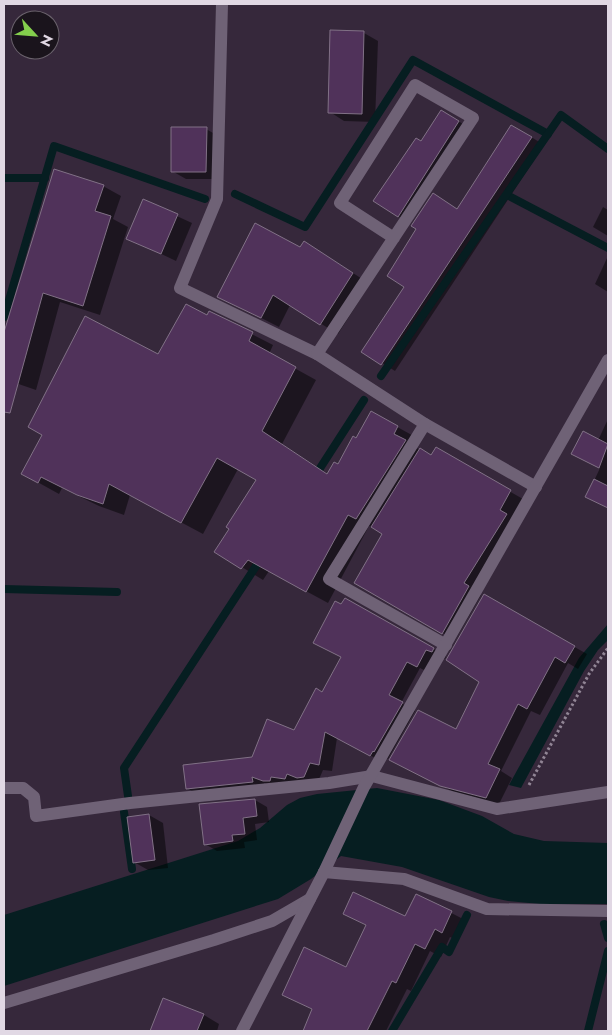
<svg xmlns="http://www.w3.org/2000/svg" width="612" height="1035" viewBox="0 0 612 1035" font-family="Jost,sans-serif">
  <style>
    .water { fill: #061e21 }
    .shadow { fill: #0007 }
    .lines { fill: none; stroke-linecap: round; stroke-linejoin: round }
    .stream { stroke: #061e21; stroke-width: 8 }
    .building { fill: #50325a; stroke: #817186 }
    .path { stroke: #918595; stroke-width: 3; stroke-dasharray: 2.5 2.5; stroke-linecap: butt }
    .minor { stroke: #6f6276; stroke-width: 12 }
  </style>
  <rect width="100%" height="100%" fill="#36283b"/>
  <g class="water">
    <path d="M 608,624 L 608,640 L 598,650 L 584,671 L 521,788 L 509,785 L 579,658 Z"/>
    <path d="M 377,788 L 439,800 L 482,816 L 514,834 L 544,841 L 608,843 L 608,904 L 540,904 L 508,901 L 489,897 L 402,867 L 341,856 L 311,879 L 278,899 L 4,986 L 4,915 L 238,841 L 260,828 L 287,805 L 300,798 L 317,794 Z"/>
  </g>
  <g class="shadow">
    <path d="M 364,33 L 378,41 L 375,122 L 344,121 L 330,112 Z"/>
    <path d="M 454,118 L 470,129 L 410,223 L 398,216 L 421,143 Z"/>
    <path d="M 206,129 L 220,137 L 220,179 L 186,179 L 172,171 Z"/>
    <path d="M 528,135 L 544,145 L 395,371 L 363,351 L 458,210 Z"/>
    <path d="M 55,171 L 103,186 L 121,196 L 113,219 L 128,227 L 100,315 L 60,302 L 36,390 L 4,379 L 4,337 Z"/>
    <path d="M 144,201 L 192,223 L 176,261 L 128,238 Z"/>
    <path d="M 603,207 L 608,210 L 608,236 L 593,227 Z"/>
    <path d="M 322,253 L 370,284 L 338,334 L 290,305 L 279,327 L 218,296 Z"/>
    <path d="M 608,256 L 608,292 L 595,284 Z"/>
    <path d="M 210,313 L 273,345 L 269,354 L 316,380 L 282,444 L 328,474 L 338,465 L 357,439 L 372,413 L 419,439 L 415,447 L 432,457 L 436,449 L 523,499 L 476,591 L 481,595 L 455,640 L 355,583 L 384,533 L 369,526 L 328,603 L 269,571 L 263,580 L 216,551 L 258,480 L 238,469 L 203,534 L 130,495 L 124,515 L 99,506 L 62,488 L 59,494 L 23,474 Z"/>
    <path d="M 608,419 L 608,508 L 587,496 L 600,468 L 588,462 Z"/>
    <path d="M 484,596 L 587,654 L 578,669 L 568,663 L 540,715 L 531,711 L 501,771 L 512,778 L 499,804 L 454,792 L 403,766 L 456,730 L 481,681 Z"/>
    <path d="M 346,599 L 446,656 L 445,659 L 439,656 L 430,673 L 420,668 L 401,703 L 415,711 L 388,759 L 386,758 L 383,762 L 337,738 L 332,771 L 323,770 L 317,784 L 277,788 L 264,783 L 265,789 L 200,796 L 187,788 L 253,758 L 295,731 L 323,693 L 342,657 L 342,606 Z"/>
    <path d="M 255,800 L 267,807 L 269,822 L 255,824 L 257,840 L 244,842 L 245,848 L 217,851 L 205,844 Z"/>
    <path d="M 149,815 L 163,823 L 168,868 L 148,870 L 134,862 Z"/>
    <path d="M 416,895 L 467,921 L 457,940 L 450,937 L 441,957 L 430,951 L 411,991 L 407,989 L 386,1031 L 303,1031 L 313,1010 L 283,994 L 346,968 L 367,926 L 344,913 L 406,918 Z"/>
    <path d="M 164,999 L 204,1015 L 219,1024 L 217,1031 L 151,1031 Z"/>
  </g>
  <g class="lines">
    <g class="stream">
      <path d="M 4,178 L 45,178"/>
      <path d="M 235,194 L 305,227 L 413,60 L 548,134"/>
      <path d="M 507,195 L 608,248"/>
      <path d="M 4,317 L 54,146 L 205,199"/>
      <path d="M 381,376 L 561,115 L 608,149"/>
      <path d="M 315,476 L 364,400"/>
      <path d="M 4,589 L 117,592"/>
      <path d="M 128,796 L 124,768 L 262,557"/>
      <path d="M 124,812 L 132,869"/>
      <path d="M 604,924 L 608,938"/>
      <path d="M 392,1031 L 442,947 L 449,952 L 467,915"/>
      <path d="M 588,1031 L 608,951"/>
    </g>
  </g>
  <g class="building">
    <path d="M 330,30 L 364,31 L 362,114 L 328,113 Z"/>
    <path d="M 441,110 L 459,121 L 398,217 L 373,201 L 416,138 L 421,141 Z"/>
    <path d="M 511,125 L 532,137 L 381,365 L 361,352 L 404,287 L 387,276 L 416,229 L 411,226 L 433,193 L 457,209 Z"/>
    <path d="M 171,127 L 207,127 L 206,172 L 171,172 Z"/>
    <path d="M 54,169 L 104,185 L 95,211 L 111,216 L 83,306 L 43,293 L 10,413 L 4,412 L 4,332 Z"/>
    <path d="M 143,199 L 178,214 L 161,254 L 126,239 Z"/>
    <path d="M 255,223 L 300,247 L 304,241 L 353,273 L 320,325 L 273,295 L 261,318 L 217,297 Z"/>
    <path d="M 186,304 L 207,315 L 209,311 L 253,332 L 249,341 L 296,367 L 262,431 L 327,474 L 334,462 L 338,464 L 353,436 L 356,438 L 371,411 L 398,426 L 394,434 L 406,440 L 356,519 L 348,515 L 306,592 L 248,560 L 241,569 L 214,552 L 229,529 L 226,527 L 256,480 L 217,458 L 181,523 L 109,484 L 103,504 L 77,495 L 41,477 L 38,483 L 21,474 L 42,435 L 28,427 L 85,316 L 158,354 Z"/>
    <path d="M 583,431 L 608,444 L 599,468 L 571,454 Z"/>
    <path d="M 436,447 L 511,490 L 500,510 L 507,514 L 464,583 L 469,586 L 442,634 L 354,583 L 382,534 L 371,527 L 420,448 L 431,455 Z"/>
    <path d="M 594,479 L 608,486 L 608,508 L 585,497 Z"/>
    <path d="M 484,594 L 575,646 L 565,663 L 555,657 L 527,709 L 518,704 L 488,764 L 500,769 L 486,798 L 440,786 L 389,760 L 418,710 L 456,729 L 479,682 L 446,660 Z"/>
    <path d="M 345,598 L 434,648 L 432,652 L 426,650 L 417,667 L 407,662 L 389,695 L 403,702 L 374,752 L 373,751 L 370,756 L 325,732 L 319,765 L 310,763 L 304,777 L 297,778 L 287,774 L 285,779 L 271,777 L 270,781 L 263,781 L 252,777 L 253,782 L 186,789 L 183,765 L 252,757 L 267,719 L 294,730 L 316,688 L 322,692 L 341,657 L 313,643 L 335,601 L 341,604 Z"/>
    <path d="M 255,799 L 257,816 L 243,818 L 245,834 L 232,835 L 233,841 L 204,845 L 199,804 Z"/>
    <path d="M 149,814 L 155,860 L 133,863 L 127,817 Z"/>
    <path d="M 353,892 L 405,916 L 416,894 L 452,911 L 442,933 L 435,929 L 425,949 L 415,944 L 396,983 L 392,981 L 367,1031 L 303,1031 L 312,1009 L 282,995 L 304,947 L 346,967 L 366,925 L 343,914 Z"/>
    <path d="M 163,998 L 204,1014 L 197,1031 L 150,1031 Z"/>
  </g>
  <g class="lines">
    <path class="path" d="M 529,785 L 589,674 L 608,648"/>
    <g class="minor">
      <path d="M 222,4 L 217,199 L 180,288 L 317,354"/>
      <path d="M 394,238 L 340,203 L 415,85 L 473,118 L 317,354 L 425,424 L 536,487"/>
      <path d="M 425,424 L 329,579 L 446,645"/>
      <path d="M 4,788 L 23,788 L 34,797 L 36,816 L 130,803 L 329,783 L 372,776 L 497,809 L 608,792"/>
      <path d="M 324,872 L 404,879 L 487,909 L 608,911"/>
      <path d="M 4,1003 L 214,940 L 272,921 L 310,899"/>
      <path d="M 242,1031 L 324,872 L 364,787 L 608,360"/>
    </g>
  </g>
  <rect width="612" height="1035" fill="none" stroke="#e1d8e4" stroke-width="10"/>
  <g transform="translate(35 35) rotate(116)"><circle r="24" fill="#1a141c" stroke="#6a626c"/>
  <path d="M0-4L9 19L0 12L-9 19Z" fill="#84cf4d"/>
  <text y="-8" font-size="14" font-weight="bold" text-anchor="middle" fill="#e1d8e4">N</text>
  </g>
</svg>
